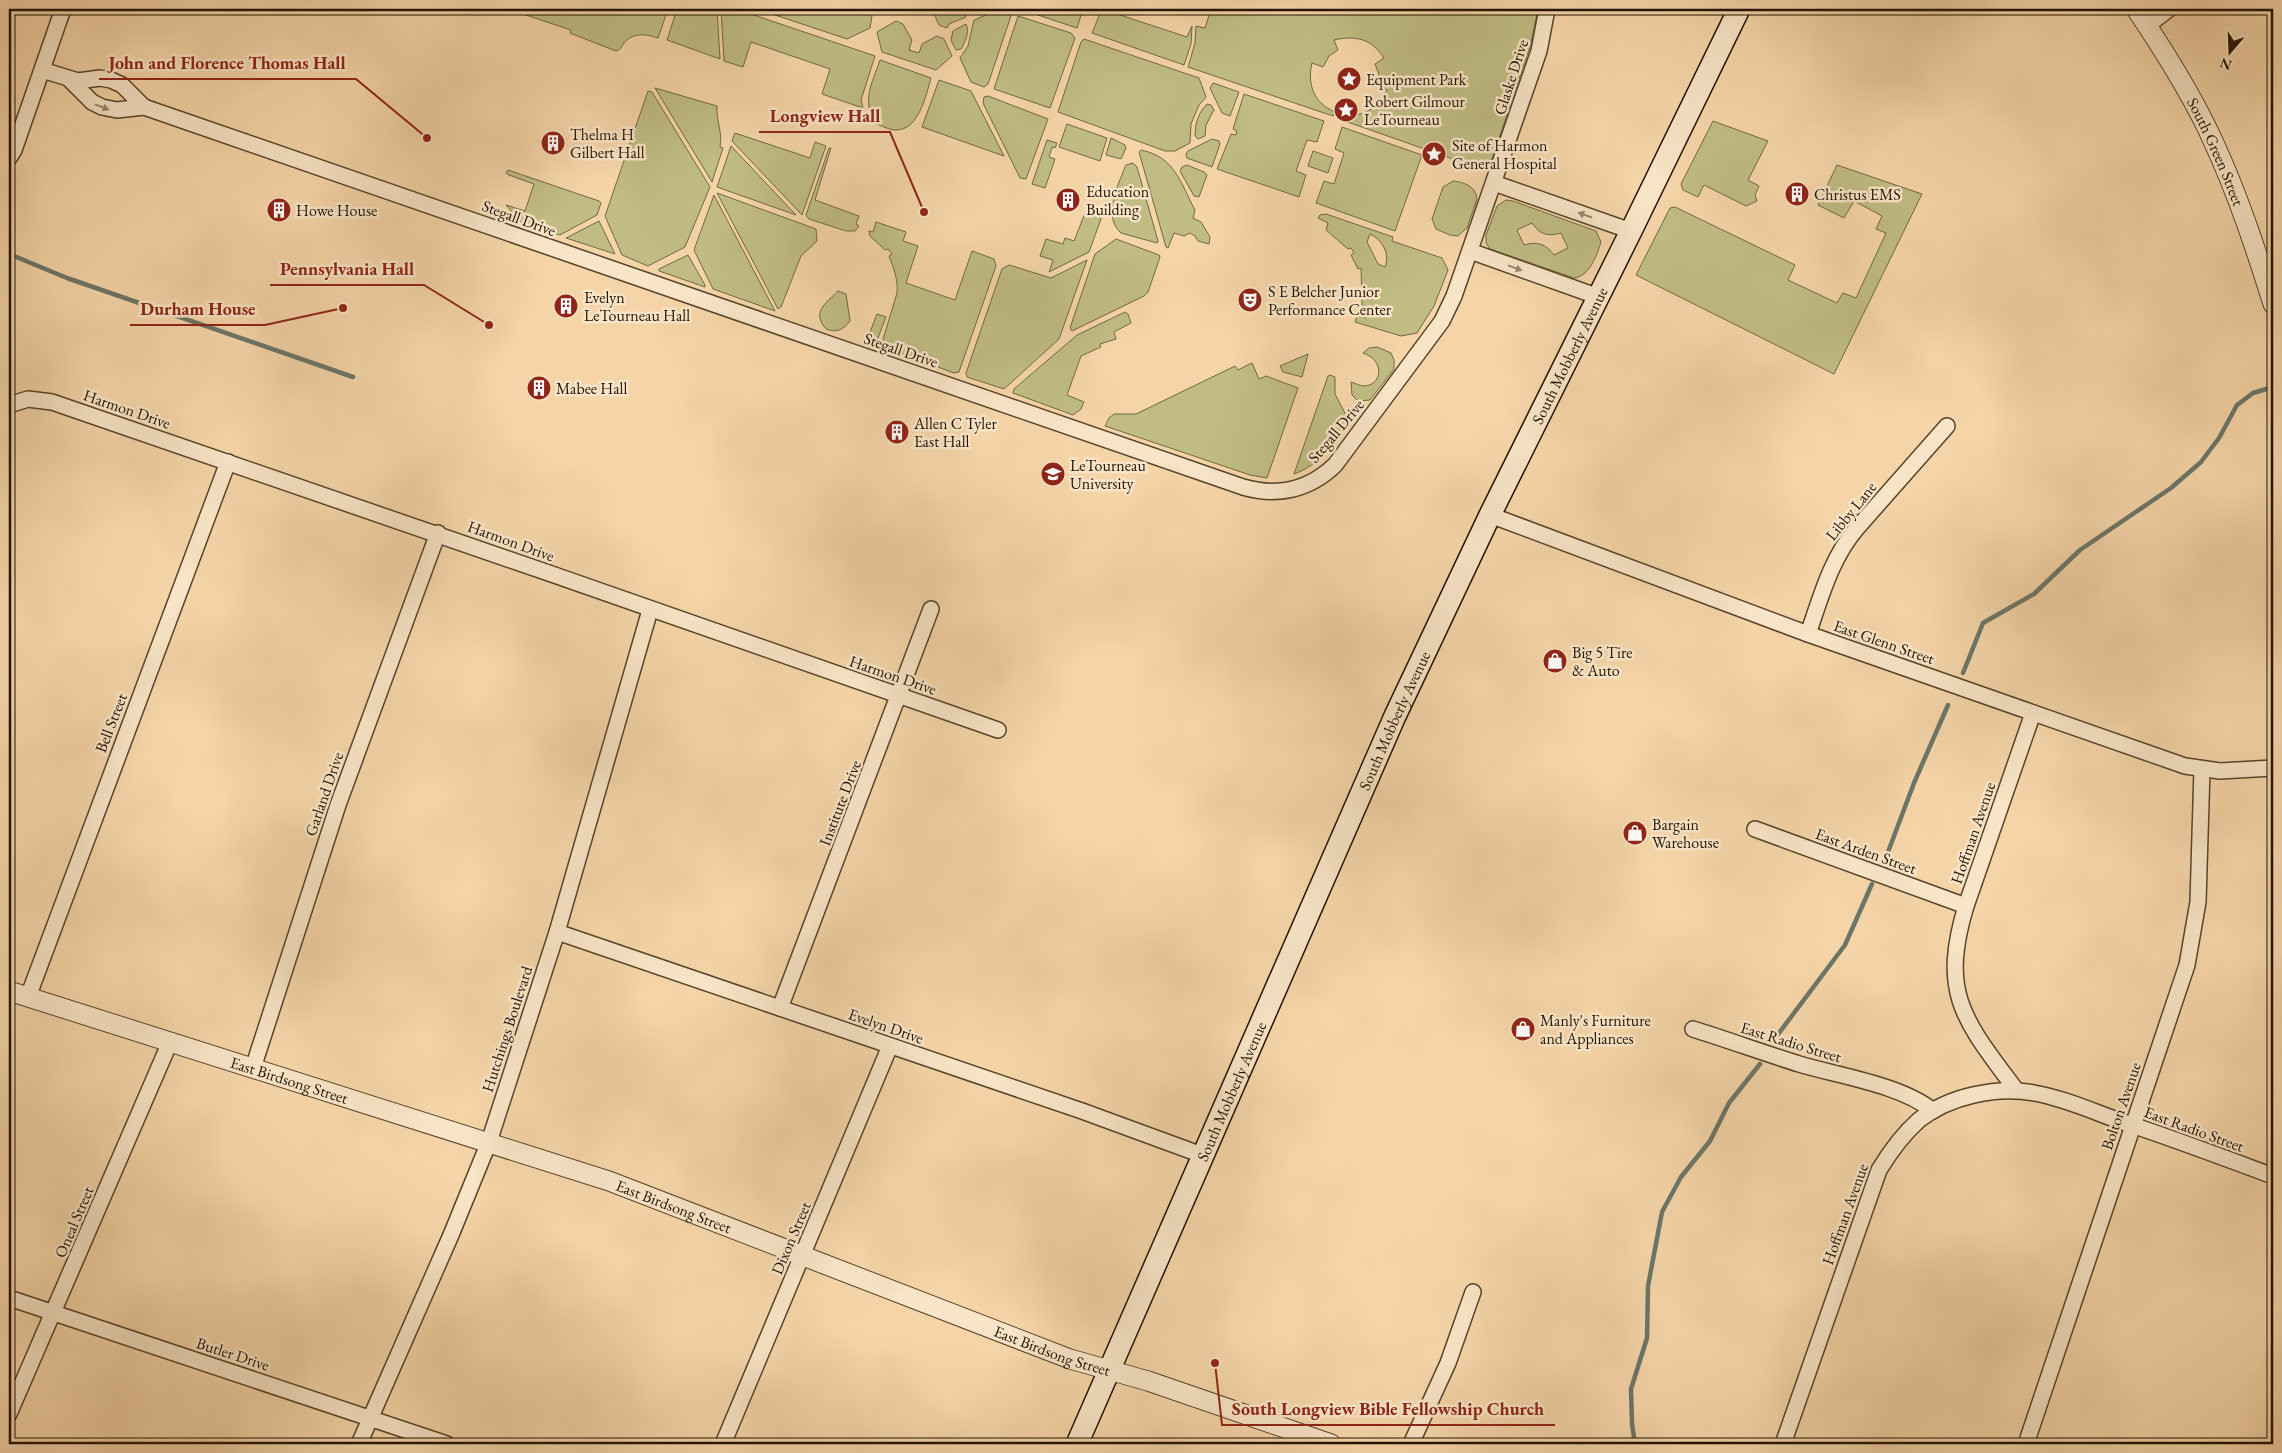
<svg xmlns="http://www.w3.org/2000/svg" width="2282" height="1453" viewBox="0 0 2282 1453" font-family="'EB Garamond',serif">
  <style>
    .green { fill: #c0bc84; stroke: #716842; fill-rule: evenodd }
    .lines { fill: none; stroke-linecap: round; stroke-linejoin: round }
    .stream { stroke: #6c7668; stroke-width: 4.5 }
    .minor-casing { stroke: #57442a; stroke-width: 18 }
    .tertiary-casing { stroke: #57442a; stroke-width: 21 }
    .secondary-casing { stroke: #221300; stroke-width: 24 }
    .minor { stroke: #f8e4c6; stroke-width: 15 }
    .tertiary { stroke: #f8e4c6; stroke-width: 19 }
    .secondary { stroke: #f8e4c6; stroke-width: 21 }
    .oneway { fill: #98866d }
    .labels { text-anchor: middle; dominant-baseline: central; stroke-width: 5; stroke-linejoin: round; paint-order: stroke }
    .street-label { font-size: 16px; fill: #221300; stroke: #f8e4c6 }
    .poi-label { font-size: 16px; fill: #221300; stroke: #f8e4c6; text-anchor: start }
    .leader { fill: none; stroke: #8f2418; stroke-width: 2 }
    .callout-dot { fill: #8f2418; stroke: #f8e4c6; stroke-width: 2 }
    .callout-label { font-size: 18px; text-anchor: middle; font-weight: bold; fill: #8f2418; stroke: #f8e4c6; stroke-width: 5; stroke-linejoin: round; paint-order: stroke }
  </style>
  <rect width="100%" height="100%" fill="#f5d5a8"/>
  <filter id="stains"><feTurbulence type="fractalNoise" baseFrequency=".004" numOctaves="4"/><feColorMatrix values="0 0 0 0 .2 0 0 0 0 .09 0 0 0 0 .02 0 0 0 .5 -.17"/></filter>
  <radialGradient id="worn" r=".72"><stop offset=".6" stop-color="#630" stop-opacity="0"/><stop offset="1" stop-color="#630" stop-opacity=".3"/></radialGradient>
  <g class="green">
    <path d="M 508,9 L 668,9 L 658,38 C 646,34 633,32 624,43 C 621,47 622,49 616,51 L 570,33 L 571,30 Z"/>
    <path d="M 677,9 L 717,9 L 720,59 L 667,40 Z"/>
    <path d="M 721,9 L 736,9 L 875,56 L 861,100 L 863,108 L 822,94 L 830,69 L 751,42 L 743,67 L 724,61 Z"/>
    <path d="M 757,9 L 873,9 L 870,28 L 847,39 Z"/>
    <path d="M 932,9 L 962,9 L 966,17 L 949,24 L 947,28 L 939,25 Z"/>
    <path d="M 1000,9 L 1012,13 L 988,84 L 984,87 L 971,82 L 960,58 L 968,46 L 974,20 Z"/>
    <path d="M 1020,9 L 1083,9 L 1077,28 Z"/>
    <path d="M 1102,9 L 1187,37 L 1192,26 L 1191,44 L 1184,65 L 1092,33 Z"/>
    <path d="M 1211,9 L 1538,9 L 1530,47 L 1492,159 L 1481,166 L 1473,166 L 1339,119 L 1340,113 C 1361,119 1378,109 1387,90 L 1377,86 L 1379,74 L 1375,64 L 1384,58 C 1372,39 1356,35 1334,40 L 1338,50 L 1329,56 L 1323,67 L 1312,63 C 1307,85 1314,103 1335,112 L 1333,116 L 1188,67 L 1195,43 L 1196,26 L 1205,28 Z"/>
    <path d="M 1018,16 L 1071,33 L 1075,38 L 1050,108 L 994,89 Z"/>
    <path d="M 896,21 L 903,24 L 912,40 L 909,50 L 919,53 L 922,44 L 937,36 L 944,39 L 952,56 L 936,70 L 882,52 L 877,32 Z"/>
    <path d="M 966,24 C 970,32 965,42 961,49 L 956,50 L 951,40 L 953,31 Z"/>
    <path d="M 1084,39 L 1199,78 L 1206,97 L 1199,105 L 1191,124 L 1190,143 L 1175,151 L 1165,151 L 1058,112 L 1081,42 Z"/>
    <path d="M 880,60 L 931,78 C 926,95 919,131 895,130 C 890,130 882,126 876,124 C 861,100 872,84 880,60 Z"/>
    <path d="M 939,80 L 971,91 L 1004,156 L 922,127 Z"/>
    <path d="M 1213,83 L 1239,92 L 1230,116 L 1222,113 L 1210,88 Z"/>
    <path d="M 655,88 L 717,106 C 716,121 723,133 720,147 L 723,148 L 712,182 Z"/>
    <path d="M 648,91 L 652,92 L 710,187 L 685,247 L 648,266 L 622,255 L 605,216 Z"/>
    <path d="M 1244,94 L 1324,121 L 1317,142 L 1307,140 L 1296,171 L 1306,175 L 1299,197 L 1217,169 L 1231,134 L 1236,135 L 1237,131 L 1233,129 Z"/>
    <path d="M 988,96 L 1048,119 L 1026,179 L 1020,178 L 983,103 L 984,97 Z"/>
    <path d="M 1207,104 L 1211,105 L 1214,110 L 1206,125 L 1205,136 L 1198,139 L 1195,136 C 1195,124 1198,113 1207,104 Z"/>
    <path d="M 1713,121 L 1768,141 L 1748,180 L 1759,186 L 1755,195 L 1757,201 L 1746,206 L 1704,185 L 1698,197 L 1683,190 L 1681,184 Z"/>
    <path d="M 1067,124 L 1107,138 L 1100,161 L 1059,147 Z"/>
    <path d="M 1342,127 L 1422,155 L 1395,231 L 1316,203 L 1324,181 L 1334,184 L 1344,153 L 1335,149 Z"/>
    <path d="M 735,133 L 810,158 L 815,142 L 826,146 L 802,215 L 732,141 Z"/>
    <path d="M 1111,138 L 1125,145 L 1126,148 L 1121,159 L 1106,155 Z"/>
    <path d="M 1212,139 L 1219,141 L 1220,144 L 1212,167 L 1187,158 L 1186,154 L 1188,151 Z"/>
    <path d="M 1047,140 L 1057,143 L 1055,148 L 1052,147 L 1049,157 L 1055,159 L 1045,188 L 1032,184 Z"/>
    <path d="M 731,146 L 796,215 L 717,187 Z"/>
    <path d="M 829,148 L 831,148 L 815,200 L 859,216 L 856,224 L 859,226 L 855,231 L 846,231 L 809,219 L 806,215 Z"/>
    <path d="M 1141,150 C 1175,157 1180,182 1195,210 L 1193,218 L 1201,222 L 1210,237 L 1209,244 L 1198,241 L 1195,236 L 1190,233 L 1184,236 L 1174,233 L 1168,248 L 1166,247 L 1139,152 Z"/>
    <path d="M 1313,151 L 1333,158 L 1328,173 L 1308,166 Z"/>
    <path d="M 1133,163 L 1137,167 L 1158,241 L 1157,243 L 1121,233 C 1102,216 1118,186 1125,167 L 1126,165 Z"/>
    <path d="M 1187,165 L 1204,172 L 1207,175 L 1199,197 L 1194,196 L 1180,171 L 1182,167 Z"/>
    <path d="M 1837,165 L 1922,194 L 1834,374 L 1636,275 L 1670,208 L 1675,207 L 1795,265 L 1788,280 L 1837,303 L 1843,293 L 1856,298 L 1886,233 L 1876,229 L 1882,216 L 1854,201 L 1844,218 L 1818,205 Z"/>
    <path d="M 508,170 L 599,201 L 601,203 L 597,215 L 560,235 L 522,223 L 506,205 L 525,211 L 534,184 L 509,175 L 506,173 Z"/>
    <path d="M 1453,181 C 1465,182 1476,187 1477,199 L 1467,228 L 1458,236 L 1450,235 L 1436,229 L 1432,219 L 1443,187 Z"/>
    <path d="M 717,193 L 816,229 L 817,241 L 801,256 L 781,307 L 778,309 Z"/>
    <path d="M 714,195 L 775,311 L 713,289 L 694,250 Z"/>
    <path d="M 1506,200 L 1513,201 L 1596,231 L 1601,242 C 1597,255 1589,277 1574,278 L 1490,249 L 1486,243 L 1486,235 L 1497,206 ZM 1532,223 C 1539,234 1548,237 1561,233 L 1568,248 L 1554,255 C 1546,244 1537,241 1524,245 L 1517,230 Z"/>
    <path d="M 1085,213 L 1100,216 L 1101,219 L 1089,252 L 1049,272 L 1053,260 L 1040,256 L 1046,239 L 1063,244 L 1065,238 L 1074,241 Z"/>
    <path d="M 1326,214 L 1393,237 L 1392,241 L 1442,258 L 1448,270 L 1434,306 L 1417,333 L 1401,336 L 1355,322 L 1357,316 L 1366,318 L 1369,308 L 1362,305 L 1361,268 L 1358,269 L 1351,255 L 1354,253 L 1351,248 L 1348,249 L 1326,230 L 1328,223 L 1318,218 L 1320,215 ZM 1370,234 C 1383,240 1390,254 1385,267 L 1378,264 L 1367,242 Z"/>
    <path d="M 599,221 L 615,254 L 566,238 Z"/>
    <path d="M 876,222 L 906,232 L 903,241 L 918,246 L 906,283 L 955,300 L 972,251 L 994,259 L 996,266 L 959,372 L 954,373 L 881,346 L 897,293 C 898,279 894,269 889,256 L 892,254 L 888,249 L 885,250 L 870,236 L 869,231 L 873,232 Z"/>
    <path d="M 1116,239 L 1159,255 L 1160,257 L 1148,292 L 1144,296 L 1072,331 L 1070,328 L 1095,254 Z"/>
    <path d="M 688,255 L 705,285 L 705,287 L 659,271 L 659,269 Z"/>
    <path d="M 1087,260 L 1059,339 L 1004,389 L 967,377 L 966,373 L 1002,269 L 1009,265 L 1051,278 Z"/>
    <path d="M 838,291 L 846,294 L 850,321 C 843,330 837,333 826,329 C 811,312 826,303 838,291 Z"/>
    <path d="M 1125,312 L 1128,314 L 1131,323 L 1114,332 L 1116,339 L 1100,344 L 1101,347 L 1081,356 L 1067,395 L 1084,402 L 1081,409 L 1073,415 L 1013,393 L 1014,389 L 1077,335 Z"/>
    <path d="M 877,314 L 886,317 L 876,343 L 872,341 L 870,332 Z"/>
    <path d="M 1377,347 L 1391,353 L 1394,360 L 1394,369 L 1370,400 L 1358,401 L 1352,395 L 1351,382 C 1355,383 1360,386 1363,386 C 1383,386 1385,360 1363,353 L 1369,348 Z"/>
    <path d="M 1308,354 L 1302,377 L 1283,372 L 1280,366 Z"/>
    <path d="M 1252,363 L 1259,379 L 1266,376 L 1298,388 L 1267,478 L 1250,475 L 1105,426 L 1109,418 L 1114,414 L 1136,414 L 1235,366 L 1238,370 Z"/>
    <path d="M 1330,375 L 1335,377 L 1335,394 L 1349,421 C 1334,443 1320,465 1294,474 L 1328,376 Z"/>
  </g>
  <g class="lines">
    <g class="stream">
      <path d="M 9,254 L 67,278 L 353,377"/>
      <path d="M 1963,673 L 1983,623 L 2034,594 L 2080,550 L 2171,488 L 2201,462 L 2219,438 L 2237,405 L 2253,393 L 2273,387"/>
      <path d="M 1888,852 L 1914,783 L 1948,705"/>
      <path d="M 1773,1041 L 1845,945 L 1872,884"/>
      <path d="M 1635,1444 L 1632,1424 L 1631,1389 L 1647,1338 L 1648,1286 L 1662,1212 L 1681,1177 L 1710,1141 L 1729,1103 L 1760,1064"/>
    </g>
    <defs>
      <g id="minor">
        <path d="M 2147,26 L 2169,9"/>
        <path d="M 42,70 L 78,81 L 100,78 L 111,80 L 122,85 L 144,107"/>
        <path d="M 70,80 L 92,102 L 102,107 L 117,110 L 144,107 L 1243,487 C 1277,497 1309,490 1335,465 L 1442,321 L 1454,296 L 1539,51 L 1547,9"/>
        <path d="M 9,158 L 14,150 L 63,9"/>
        <path d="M 1494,183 L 1631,231"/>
        <path d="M 1470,251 L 1599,297"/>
        <path d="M 9,405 L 28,399 L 52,402 C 368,509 683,620 998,730"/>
        <path d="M 1490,515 L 1808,634 L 2185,766 L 2220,771 L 2273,768"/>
        <path d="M 1808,634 C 1821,597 1831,558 1857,528 L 1947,426"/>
        <path d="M 1755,829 L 1966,906"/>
        <path d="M 557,932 L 1082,1111 L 1202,1155"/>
        <path d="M 28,997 L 228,462"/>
        <path d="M 780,1008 L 931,609"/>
        <path d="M 1693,1029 C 1728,1040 1764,1053 1799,1064 C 1839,1076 1902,1085 1933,1111"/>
        <path d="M 253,1068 L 338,805 L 438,533"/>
        <path d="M 2016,1090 C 1965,1021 1939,995 1966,906 L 2033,713"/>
        <path d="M 9,1298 L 447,1444"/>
        <path d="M 9,1414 L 170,1042"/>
        <path d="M 359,1444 L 451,1235 L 489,1142 L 557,932 L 650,610"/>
        <path d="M 723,1444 L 890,1046"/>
        <path d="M 1411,1444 L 1448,1363 L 1473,1292"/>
        <path d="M 1783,1444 L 1879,1170 C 1890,1152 1903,1134 1919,1120 C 1949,1096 1997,1086 2034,1093 C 2063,1098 2092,1111 2120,1121 C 2172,1138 2222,1157 2273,1176"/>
        <path d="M 2026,1444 L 2187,965 L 2198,902 L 2202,769"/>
      </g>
      <g id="tertiary">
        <path id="s1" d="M 2136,9 C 2165,52 2193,96 2214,143 C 2238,195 2256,250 2273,304"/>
        <path id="s2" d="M 9,991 L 609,1181 L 1070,1359 L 1148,1381 L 1331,1444"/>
      </g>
      <g id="secondary">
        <path id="s3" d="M 1077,1444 L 1395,716 L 1490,515 L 1631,231 L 1739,9"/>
      </g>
    </defs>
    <use href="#minor" class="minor-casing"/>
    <use href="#tertiary" class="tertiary-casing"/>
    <use href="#secondary" class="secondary-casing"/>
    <use href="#minor" class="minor"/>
    <use href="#tertiary" class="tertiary"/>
    <use href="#secondary" class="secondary"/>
  </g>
  <defs><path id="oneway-solid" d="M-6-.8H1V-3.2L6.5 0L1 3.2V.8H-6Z" transform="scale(1.25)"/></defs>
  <g class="oneway">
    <use href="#oneway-solid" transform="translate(102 107) rotate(21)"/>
    <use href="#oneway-solid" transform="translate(1585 215) rotate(-161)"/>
    <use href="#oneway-solid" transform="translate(1515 268) rotate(20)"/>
  </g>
  <defs>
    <symbol id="sight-disc" viewBox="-11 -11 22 22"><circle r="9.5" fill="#8f2418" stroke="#f8e4c6"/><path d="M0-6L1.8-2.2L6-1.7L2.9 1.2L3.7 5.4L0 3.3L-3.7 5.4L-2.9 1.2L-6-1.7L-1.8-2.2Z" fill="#fff"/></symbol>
    <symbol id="building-disc" viewBox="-11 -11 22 22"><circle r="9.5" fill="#8f2418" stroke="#f8e4c6"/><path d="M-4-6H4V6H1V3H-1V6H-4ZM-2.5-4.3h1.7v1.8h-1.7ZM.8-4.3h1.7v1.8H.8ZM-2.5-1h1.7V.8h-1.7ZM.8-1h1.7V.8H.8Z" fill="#fff"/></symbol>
    <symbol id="theatre-disc" viewBox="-11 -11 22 22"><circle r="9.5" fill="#8f2418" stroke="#f8e4c6"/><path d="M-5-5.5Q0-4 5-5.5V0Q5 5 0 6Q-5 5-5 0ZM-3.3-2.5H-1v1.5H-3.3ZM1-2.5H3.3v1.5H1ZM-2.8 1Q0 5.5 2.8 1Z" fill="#fff"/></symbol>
    <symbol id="university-disc" viewBox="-11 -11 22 22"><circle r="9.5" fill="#8f2418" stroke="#f8e4c6"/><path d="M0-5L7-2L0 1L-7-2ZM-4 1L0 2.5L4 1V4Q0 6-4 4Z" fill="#fff"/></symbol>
    <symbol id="shop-disc" viewBox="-11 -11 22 22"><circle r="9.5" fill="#8f2418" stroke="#f8e4c6"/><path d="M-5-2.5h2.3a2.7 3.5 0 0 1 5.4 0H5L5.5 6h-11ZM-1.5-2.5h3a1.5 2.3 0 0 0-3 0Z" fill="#fff"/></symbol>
  </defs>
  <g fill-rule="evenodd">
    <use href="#sight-disc" x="1335" y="65" width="28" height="28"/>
    <use href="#sight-disc" x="1332" y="96" width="28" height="28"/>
    <use href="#building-disc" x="539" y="129" width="28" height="28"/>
    <use href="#sight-disc" x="1420" y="140" width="28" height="28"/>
    <use href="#building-disc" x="1783" y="180" width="28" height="28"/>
    <use href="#building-disc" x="1054" y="186" width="28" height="28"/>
    <use href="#building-disc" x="265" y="196" width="28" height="28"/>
    <use href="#theatre-disc" x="1236" y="286" width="28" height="28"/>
    <use href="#building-disc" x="552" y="292" width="28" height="28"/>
    <use href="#building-disc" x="525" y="374" width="28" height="28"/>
    <use href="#building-disc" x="883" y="418" width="28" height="28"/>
    <use href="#university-disc" x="1039" y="460" width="28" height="28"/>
    <use href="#shop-disc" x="1541" y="647" width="28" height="28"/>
    <use href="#shop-disc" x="1621" y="819" width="28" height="28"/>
    <use href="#shop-disc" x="1509" y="1015" width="28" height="28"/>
  </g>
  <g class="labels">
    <g class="street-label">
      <text transform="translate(1511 77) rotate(-72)">Glaske Drive</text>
      <text stroke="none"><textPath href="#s1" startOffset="164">South Green Street</textPath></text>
      <text transform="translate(519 218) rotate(20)">Stegall Drive</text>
      <text transform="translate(901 350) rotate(19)">Stegall Drive</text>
      <text stroke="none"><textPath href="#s3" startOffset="1195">South Mobberly Avenue</textPath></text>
      <text transform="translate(127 409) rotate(19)">Harmon Drive</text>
      <text transform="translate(1336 431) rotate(-50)">Stegall Drive</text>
      <text transform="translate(1851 511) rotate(-51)">Libby Lane</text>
      <text transform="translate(511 541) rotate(20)">Harmon Drive</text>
      <text transform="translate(1884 642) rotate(19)">East Glenn Street</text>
      <text transform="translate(893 675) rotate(19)">Harmon Drive</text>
      <text stroke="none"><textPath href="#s3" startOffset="790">South Mobberly Avenue</textPath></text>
      <text transform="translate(111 723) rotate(-69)">Bell Street</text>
      <text transform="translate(324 794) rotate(-71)">Garland Drive</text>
      <text transform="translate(840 803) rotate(-69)">Institute Drive</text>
      <text transform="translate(1973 833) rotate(-71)">Hoffman Avenue</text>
      <text transform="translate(1866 851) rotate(20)">East Arden Street</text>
      <text transform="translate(886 1026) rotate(19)">Evelyn Drive</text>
      <text transform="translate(507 1029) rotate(-72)">Hutchings Boulevard</text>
      <text transform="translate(1791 1042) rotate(17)">East Radio Street</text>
      <text stroke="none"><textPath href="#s2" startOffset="294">East Birdsong Street</textPath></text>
      <text stroke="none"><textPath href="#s3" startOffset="385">South Mobberly Avenue</textPath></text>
      <text transform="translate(2121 1106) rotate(-71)">Bolton Avenue</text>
      <text transform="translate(2194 1129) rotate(20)">East Radio Street</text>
      <text stroke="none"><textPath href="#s2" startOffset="699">East Birdsong Street</textPath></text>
      <text transform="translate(1845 1214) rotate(-70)">Hoffman Avenue</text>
      <text transform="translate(74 1222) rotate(-67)">Oneal Street</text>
      <text transform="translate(791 1238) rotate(-67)">Dixon Street</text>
      <text stroke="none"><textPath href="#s2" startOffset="1104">East Birdsong Street</textPath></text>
      <text transform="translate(233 1354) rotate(18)">Butler Drive</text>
    </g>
    <g class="poi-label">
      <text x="1366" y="79">Equipment Park</text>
      <text x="1364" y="101">Robert Gilmour<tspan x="1364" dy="18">LeTourneau</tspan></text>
      <text x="570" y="134">Thelma H<tspan x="570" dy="18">Gilbert Hall</tspan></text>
      <text x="1452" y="145">Site of Harmon<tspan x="1452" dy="18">General Hospital</tspan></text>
      <text x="1086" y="191">Education<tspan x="1086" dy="18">Building</tspan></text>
      <text x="1814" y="194">Christus EMS</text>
      <text x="296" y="210">Howe House</text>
      <text x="1268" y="291">S E Belcher Junior<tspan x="1268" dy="18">Performance Center</tspan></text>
      <text x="584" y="297">Evelyn<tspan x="584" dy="18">LeTourneau Hall</tspan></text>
      <text x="556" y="388">Mabee Hall</text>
      <text x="914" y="423">Allen C Tyler<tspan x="914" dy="18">East Hall</tspan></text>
      <text x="1070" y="465">LeTourneau<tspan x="1070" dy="18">University</tspan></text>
      <text x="1572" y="652">Big 5 Tire<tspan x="1572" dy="18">&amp; Auto</tspan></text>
      <text x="1652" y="824">Bargain<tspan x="1652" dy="18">Warehouse</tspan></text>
      <text x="1540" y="1020">Manly's Furniture<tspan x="1540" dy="18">and Appliances</tspan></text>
    </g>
  </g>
  <path class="leader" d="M427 138L356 79H99M924 212L890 132H759M489 325L424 285H270M343 308L265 325H130M1215 1363L1222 1425H1555"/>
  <g class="callout-dot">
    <circle cx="427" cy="138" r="5"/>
    <circle cx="924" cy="212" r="5"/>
    <circle cx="489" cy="325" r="5"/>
    <circle cx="343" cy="308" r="5"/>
    <circle cx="1215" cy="1363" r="5"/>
  </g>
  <g class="callout-label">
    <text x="227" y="69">John and Florence Thomas Hall</text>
    <text x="825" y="122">Longview Hall</text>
    <text x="347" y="275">Pennsylvania Hall</text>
    <text x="198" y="315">Durham House</text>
    <text x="1388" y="1415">South Longview Bible Fellowship Church</text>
  </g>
  <rect width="2282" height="1453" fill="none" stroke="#f5d5a8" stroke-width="30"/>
  <rect x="10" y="10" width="2262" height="1433" fill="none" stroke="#221300" stroke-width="2.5"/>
  <rect x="15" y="15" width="2252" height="1423" fill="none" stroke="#221300"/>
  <g transform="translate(2230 52) rotate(199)" stroke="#f8e4c6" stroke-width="4" paint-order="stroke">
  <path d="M0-4L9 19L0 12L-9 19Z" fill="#221300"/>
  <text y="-8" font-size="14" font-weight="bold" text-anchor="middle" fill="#221300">N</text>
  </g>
  <rect width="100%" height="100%" filter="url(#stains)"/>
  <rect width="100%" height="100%" fill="url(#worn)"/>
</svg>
